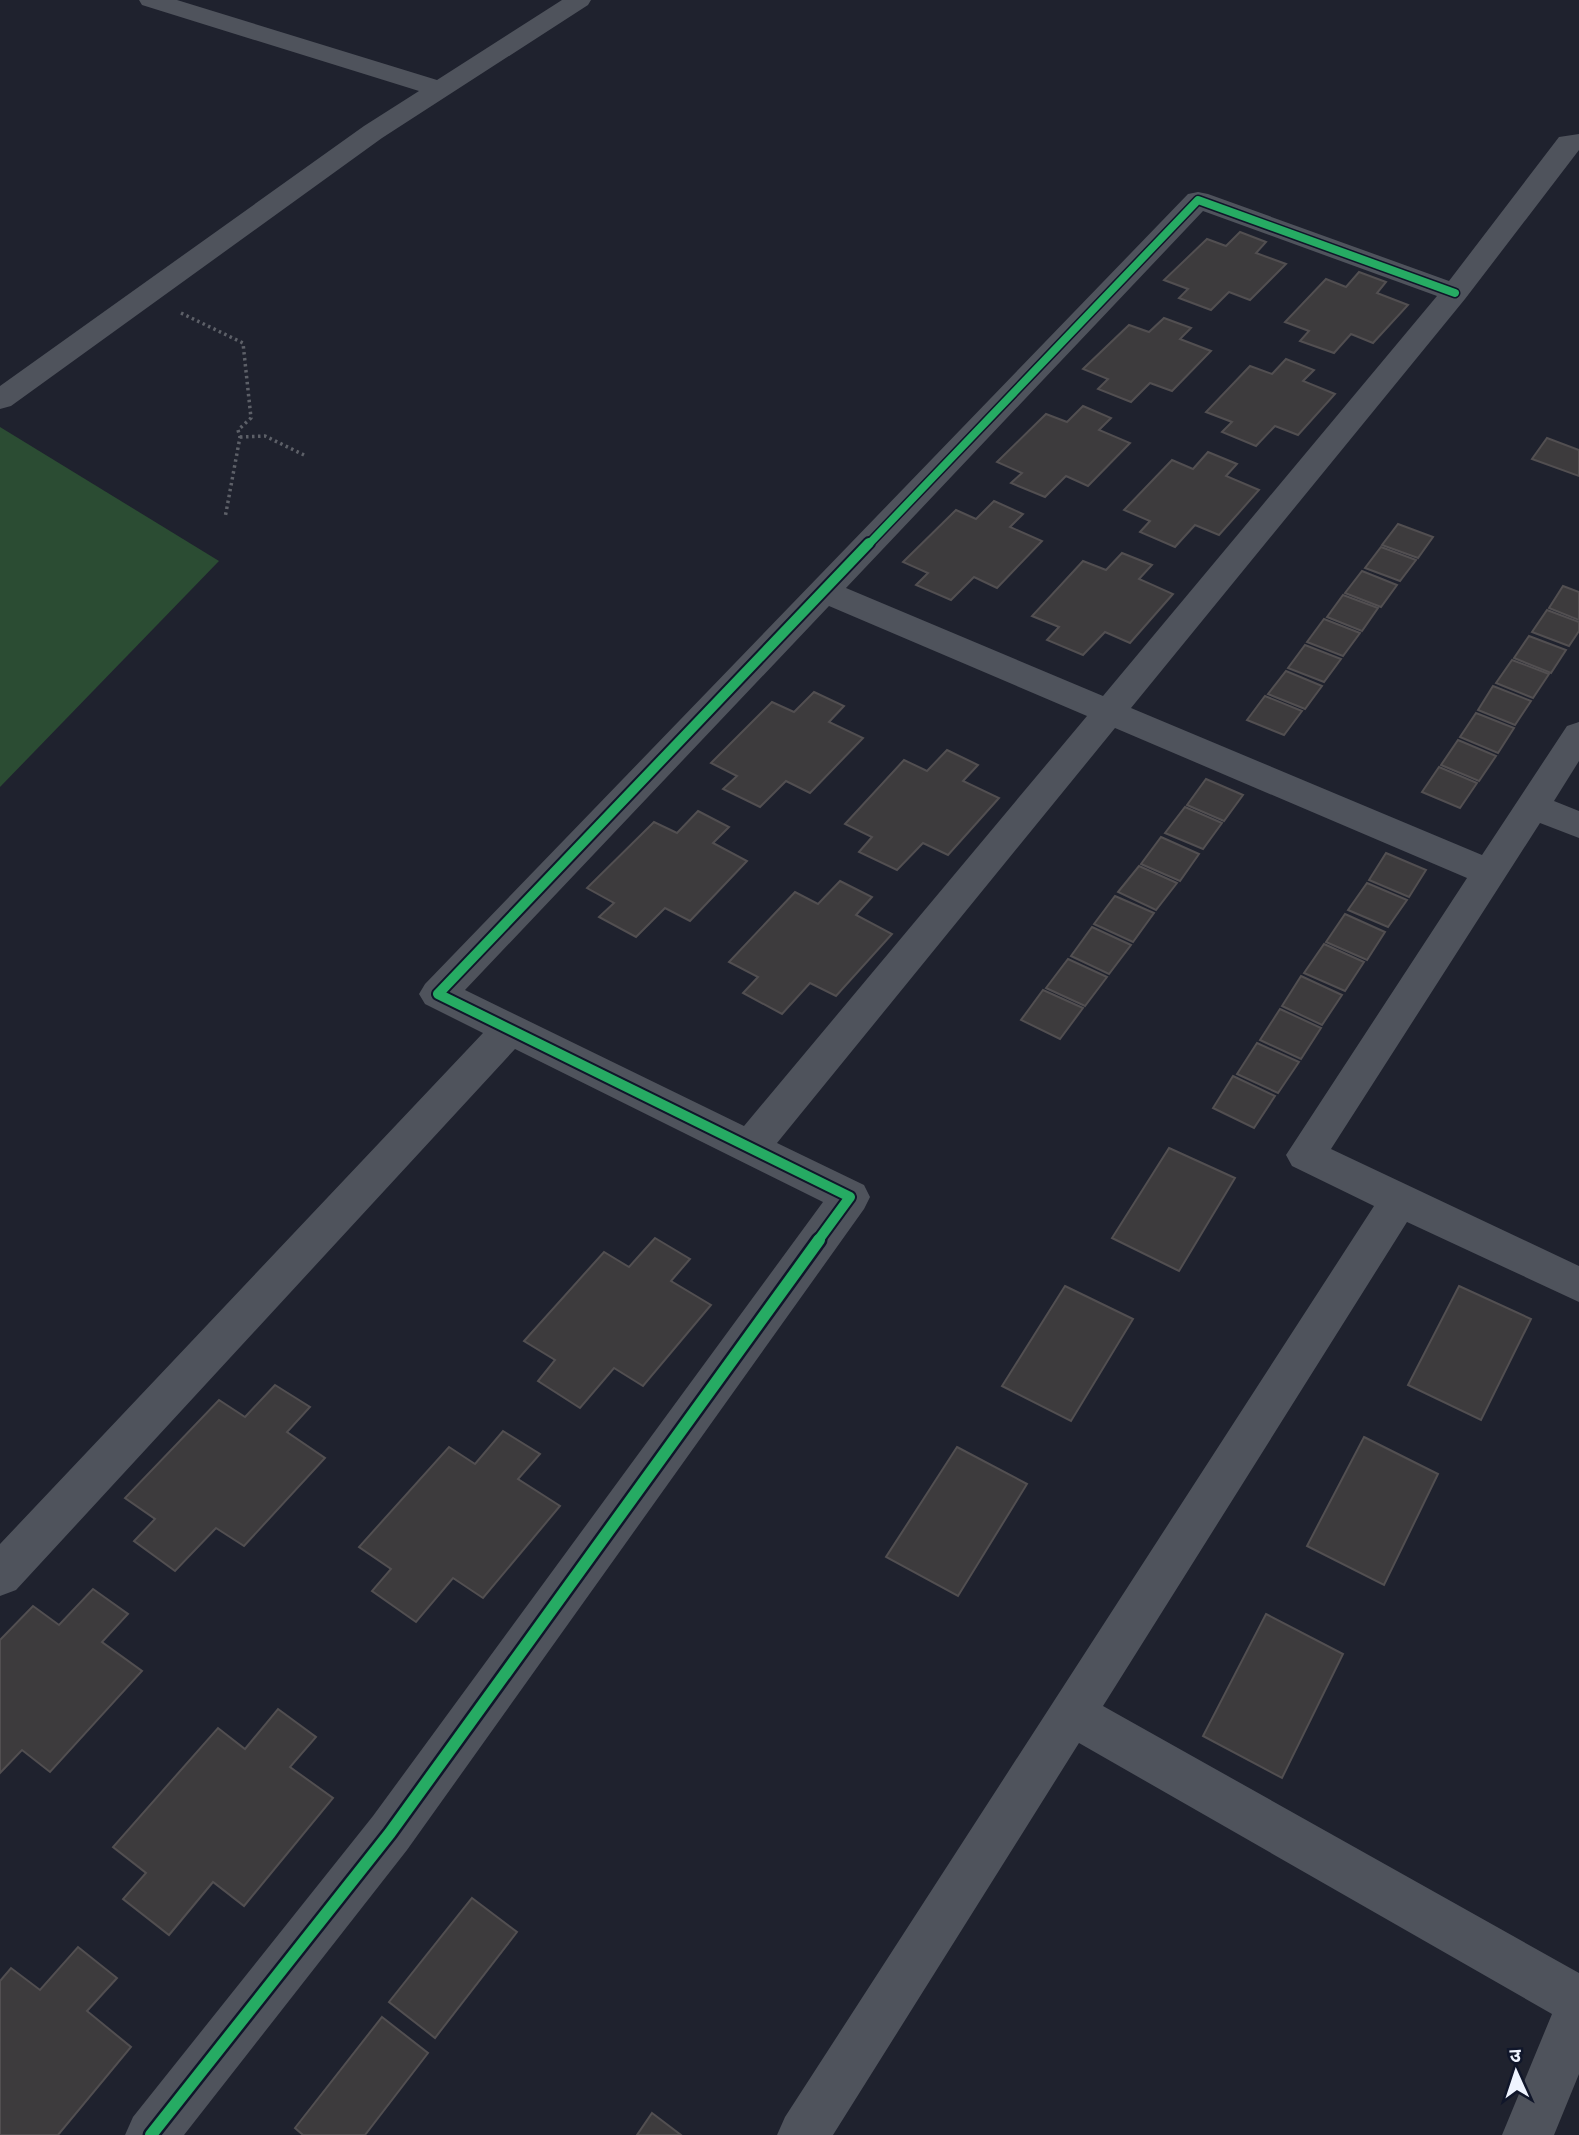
<svg xmlns="http://www.w3.org/2000/svg" width="1579" height="2135" viewBox="0 0 1579 2135" font-family="'Golos Text','Noto Sans Devanagari',sans-serif">
  <style>
    .green { fill: #2b4c33 }
    .building { fill: #3d3b3d; stroke: #524f51; stroke-width: 2 }
    .lines { fill: none; stroke-linecap: round; stroke-linejoin: round }
    .path { stroke: #5d6068; stroke-width: 3.5; stroke-dasharray: 2.5 3.5; stroke-linecap: butt }
    .minor { fill: #4f535c; fill-rule: evenodd }
    .cycleway-far2-casing { stroke: #10162a; stroke-width: 11 }
    .cycleway-far1-casing { stroke: #10162a; stroke-width: 14 }
    .cycleway-casing { stroke: #10162a; stroke-width: 17 }
    .cycleway-far2 { stroke: #26ab63; stroke-width: 8 }
    .cycleway-far1 { stroke: #26ab63; stroke-width: 10 }
    .cycleway { stroke: #26ab63; stroke-width: 12 }
  </style>
  <rect width="100%" height="100%" fill="#1f222e"/>
  <path class="green" d="M 0,427 L 219,561 L 0,787 Z"/>
  <g class="building">
    <path d="M 1240,232 L 1266,242 L 1256,253 L 1286,264 L 1250,300 L 1229,292 L 1211,310 L 1179,298 L 1188,289 L 1164,280 L 1207,239 L 1226,246 Z"/>
    <path d="M 1359,272 L 1386,282 L 1377,293 L 1408,305 L 1373,343 L 1351,334 L 1334,353 L 1300,341 L 1309,331 L 1285,322 L 1326,279 L 1346,287 Z"/>
    <path d="M 1164,318 L 1191,328 L 1180,339 L 1211,351 L 1172,391 L 1150,383 L 1131,402 L 1098,389 L 1108,379 L 1083,369 L 1129,325 L 1149,332 Z"/>
    <path d="M 1286,359 L 1314,370 L 1303,381 L 1335,394 L 1298,435 L 1275,426 L 1256,446 L 1222,432 L 1232,422 L 1206,412 L 1250,366 L 1272,374 Z"/>
    <path d="M 1083,406 L 1111,418 L 1099,430 L 1130,443 L 1088,486 L 1066,476 L 1045,497 L 1011,483 L 1022,473 L 997,462 L 1046,414 L 1067,422 Z"/>
    <path d="M 1547,438 L 1579,450 L 1579,476 L 1532,459 Z"/>
    <path d="M 1208,452 L 1237,464 L 1226,476 L 1259,490 L 1219,535 L 1195,525 L 1175,547 L 1140,532 L 1150,521 L 1124,510 L 1172,460 L 1193,469 Z"/>
    <path d="M 994,501 L 1023,514 L 1010,527 L 1042,541 L 997,588 L 974,577 L 951,600 L 916,585 L 928,573 L 903,562 L 956,510 L 976,519 Z"/>
    <path d="M 1398,524 L 1433,537 L 1418,558 L 1382,545 Z"/>
    <path d="M 1381,547 L 1416,560 L 1400,581 L 1365,568 Z"/>
    <path d="M 1122,553 L 1152,565 L 1139,579 L 1173,594 L 1130,643 L 1105,632 L 1083,655 L 1047,640 L 1059,627 L 1032,616 L 1083,561 L 1106,570 Z"/>
    <path d="M 1362,571 L 1397,585 L 1381,607 L 1345,593 Z"/>
    <path d="M 1563,586 L 1579,592 L 1579,620 L 1549,608 Z"/>
    <path d="M 1343,595 L 1378,608 L 1362,631 L 1327,617 Z"/>
    <path d="M 1547,610 L 1579,622 L 1579,631 L 1569,646 L 1532,632 Z"/>
    <path d="M 1324,619 L 1360,633 L 1343,656 L 1307,642 Z"/>
    <path d="M 1529,636 L 1566,650 L 1551,673 L 1514,658 Z"/>
    <path d="M 1305,645 L 1341,659 L 1324,682 L 1288,668 Z"/>
    <path d="M 1512,660 L 1549,674 L 1533,698 L 1496,683 Z"/>
    <path d="M 1286,671 L 1322,686 L 1305,709 L 1268,694 Z"/>
    <path d="M 1493,686 L 1531,701 L 1515,725 L 1478,710 Z"/>
    <path d="M 814,692 L 844,706 L 829,722 L 863,738 L 810,793 L 786,781 L 760,807 L 723,789 L 737,776 L 711,763 L 772,702 L 794,712 Z"/>
    <path d="M 1265,696 L 1302,711 L 1284,735 L 1247,720 Z"/>
    <path d="M 1476,713 L 1514,728 L 1498,753 L 1460,737 Z"/>
    <path d="M 1458,740 L 1496,756 L 1479,781 L 1441,765 Z"/>
    <path d="M 947,750 L 978,765 L 963,781 L 999,798 L 948,855 L 923,843 L 897,870 L 859,852 L 872,837 L 845,824 L 904,760 L 927,771 Z"/>
    <path d="M 1439,767 L 1477,783 L 1460,808 L 1422,792 Z"/>
    <path d="M 1206,779 L 1243,795 L 1224,821 L 1187,805 Z"/>
    <path d="M 1185,807 L 1222,823 L 1203,849 L 1165,833 Z"/>
    <path d="M 698,811 L 729,827 L 713,843 L 747,861 L 690,921 L 665,908 L 636,937 L 599,917 L 614,903 L 587,888 L 654,822 L 677,833 Z"/>
    <path d="M 1161,837 L 1199,854 L 1180,881 L 1141,864 Z"/>
    <path d="M 1386,853 L 1426,870 L 1409,897 L 1369,880 Z"/>
    <path d="M 1139,866 L 1177,883 L 1156,910 L 1118,892 Z"/>
    <path d="M 840,881 L 872,897 L 856,915 L 892,934 L 836,996 L 810,983 L 782,1014 L 743,993 L 758,977 L 729,962 L 795,892 L 818,904 Z"/>
    <path d="M 1367,883 L 1407,900 L 1388,927 L 1348,910 Z"/>
    <path d="M 1115,896 L 1154,913 L 1133,942 L 1094,924 Z"/>
    <path d="M 1345,914 L 1385,932 L 1367,960 L 1326,942 Z"/>
    <path d="M 1092,927 L 1131,945 L 1109,974 L 1071,956 Z"/>
    <path d="M 1324,944 L 1364,962 L 1345,991 L 1304,973 Z"/>
    <path d="M 1068,959 L 1107,977 L 1085,1006 L 1046,988 Z"/>
    <path d="M 1301,976 L 1342,995 L 1322,1025 L 1282,1006 Z"/>
    <path d="M 1043,990 L 1083,1008 L 1060,1039 L 1021,1020 Z"/>
    <path d="M 1280,1009 L 1321,1028 L 1301,1059 L 1260,1040 Z"/>
    <path d="M 1257,1043 L 1299,1062 L 1278,1093 L 1237,1074 Z"/>
    <path d="M 1233,1076 L 1275,1096 L 1254,1128 L 1213,1108 Z"/>
    <path d="M 1169,1148 L 1235,1178 L 1179,1271 L 1112,1238 Z"/>
    <path d="M 655,1238 L 690,1259 L 671,1281 L 711,1305 L 643,1386 L 614,1368 L 580,1408 L 538,1381 L 555,1360 L 524,1341 L 604,1252 L 629,1267 Z"/>
    <path d="M 1065,1286 L 1133,1319 L 1071,1421 L 1002,1386 Z"/>
    <path d="M 1459,1286 L 1531,1319 L 1481,1420 L 1408,1385 Z"/>
    <path d="M 275,1385 L 310,1407 L 287,1432 L 325,1458 L 244,1546 L 216,1528 L 175,1571 L 134,1541 L 155,1519 L 125,1498 L 219,1400 L 245,1417 Z"/>
    <path d="M 503,1431 L 540,1454 L 518,1479 L 560,1506 L 483,1598 L 453,1578 L 416,1622 L 372,1591 L 391,1569 L 359,1547 L 449,1447 L 475,1464 Z"/>
    <path d="M 1364,1437 L 1438,1474 L 1384,1585 L 1307,1546 Z"/>
    <path d="M 957,1447 L 1027,1484 L 958,1596 L 886,1557 Z"/>
    <path d="M 93,1589 L 128,1614 L 102,1642 L 142,1671 L 50,1772 L 22,1750 L 0,1773 L 0,1640 L 33,1606 L 59,1625 Z"/>
    <path d="M 1266,1614 L 1343,1654 L 1282,1778 L 1203,1736 Z"/>
    <path d="M 278,1709 L 316,1737 L 290,1767 L 333,1798 L 244,1906 L 213,1882 L 169,1935 L 123,1899 L 146,1873 L 113,1847 L 218,1728 L 245,1749 Z"/>
    <path d="M 472,1898 L 517,1932 L 435,2038 L 389,2002 Z"/>
    <path d="M 78,1947 L 117,1978 L 87,2011 L 131,2047 L 58,2135 L 0,2135 L 0,1981 L 11,1968 L 40,1990 Z"/>
    <path d="M 382,2017 L 428,2053 L 365,2135 L 303,2135 L 295,2128 Z"/>
    <path d="M 652,2113 L 681,2135 L 637,2135 Z"/>
  </g>
  <g class="lines">
    <g class="path">
      <path d="M 181,313 L 243,343 L 251,418 L 238,430 L 240,437 L 225,518"/>
      <path d="M 240,437 L 265,436 L 304,455"/>
    </g>
    <g class="minor">
      <path d="M 139,0 L 177,0 L 437,80 L 562,0 L 591,0 L 588,5 L 382,138 L 11,406 L 0,409 L 0,386 L 364,126 L 419,91 L 142,5 Z"/>
      <path d="M 1579,134 L 1579,150 L 1465,299 L 1131,708 L 1482,855 L 1567,726 L 1579,722 L 1579,761 L 1554,801 L 1579,811 L 1579,838 L 1540,823 L 1331,1149 L 1579,1266 L 1579,1302 L 1407,1222 L 1103,1706 L 1579,1973 L 1579,2074 L 1554,2135 L 1502,2135 L 1552,2014 L 1079,1743 L 833,2135 L 777,2135 L 785,2117 L 1374,1206 L 1292,1166 L 1286,1155 L 1467,878 L 1115,728 L 777,1143 L 864,1185 L 870,1197 L 864,1209 L 407,1850 L 184,2135 L 125,2135 L 133,2117 L 373,1816 L 823,1202 L 515,1049 L 16,1590 L 0,1596 L 0,1544 L 483,1033 L 425,1004 L 419,994 L 425,984 L 1188,194 L 1198,192 L 1208,194 L 1449,281 L 1559,137 ZM 1203,211 L 1437,296 L 1103,696 L 846,588 ZM 829,606 L 1087,716 L 744,1126 L 465,990 Z"/>
    </g>
    <defs>
      <path id="cycleway-far2" d="M 868,545 L 1198,200 L 1455,293"/>
      <path id="cycleway-far1" d="M 817,1242 L 850,1197 L 438,994 L 869,543"/>
      <path id="cycleway" d="M 151,2135 L 390,1833 L 819,1240"/>
    </defs>
    <use href="#cycleway-far2" class="cycleway-far2-casing"/>
    <use href="#cycleway-far1" class="cycleway-far1-casing"/>
    <use href="#cycleway" class="cycleway-casing"/>
    <use href="#cycleway-far2" class="cycleway-far2"/>
    <use href="#cycleway-far1" class="cycleway-far1"/>
    <use href="#cycleway" class="cycleway"/>
  </g>
  <g transform="translate(1516 2072) rotate(357)" stroke="#10162a" stroke-width="5" paint-order="stroke">
  <path d="M0-5L12 26L0 18L-12 26Z" fill="#eff4ff"/>
  <text y="-10" font-size="19" font-weight="bold" text-anchor="middle" fill="#eff4ff">उ</text>
  </g>
</svg>
